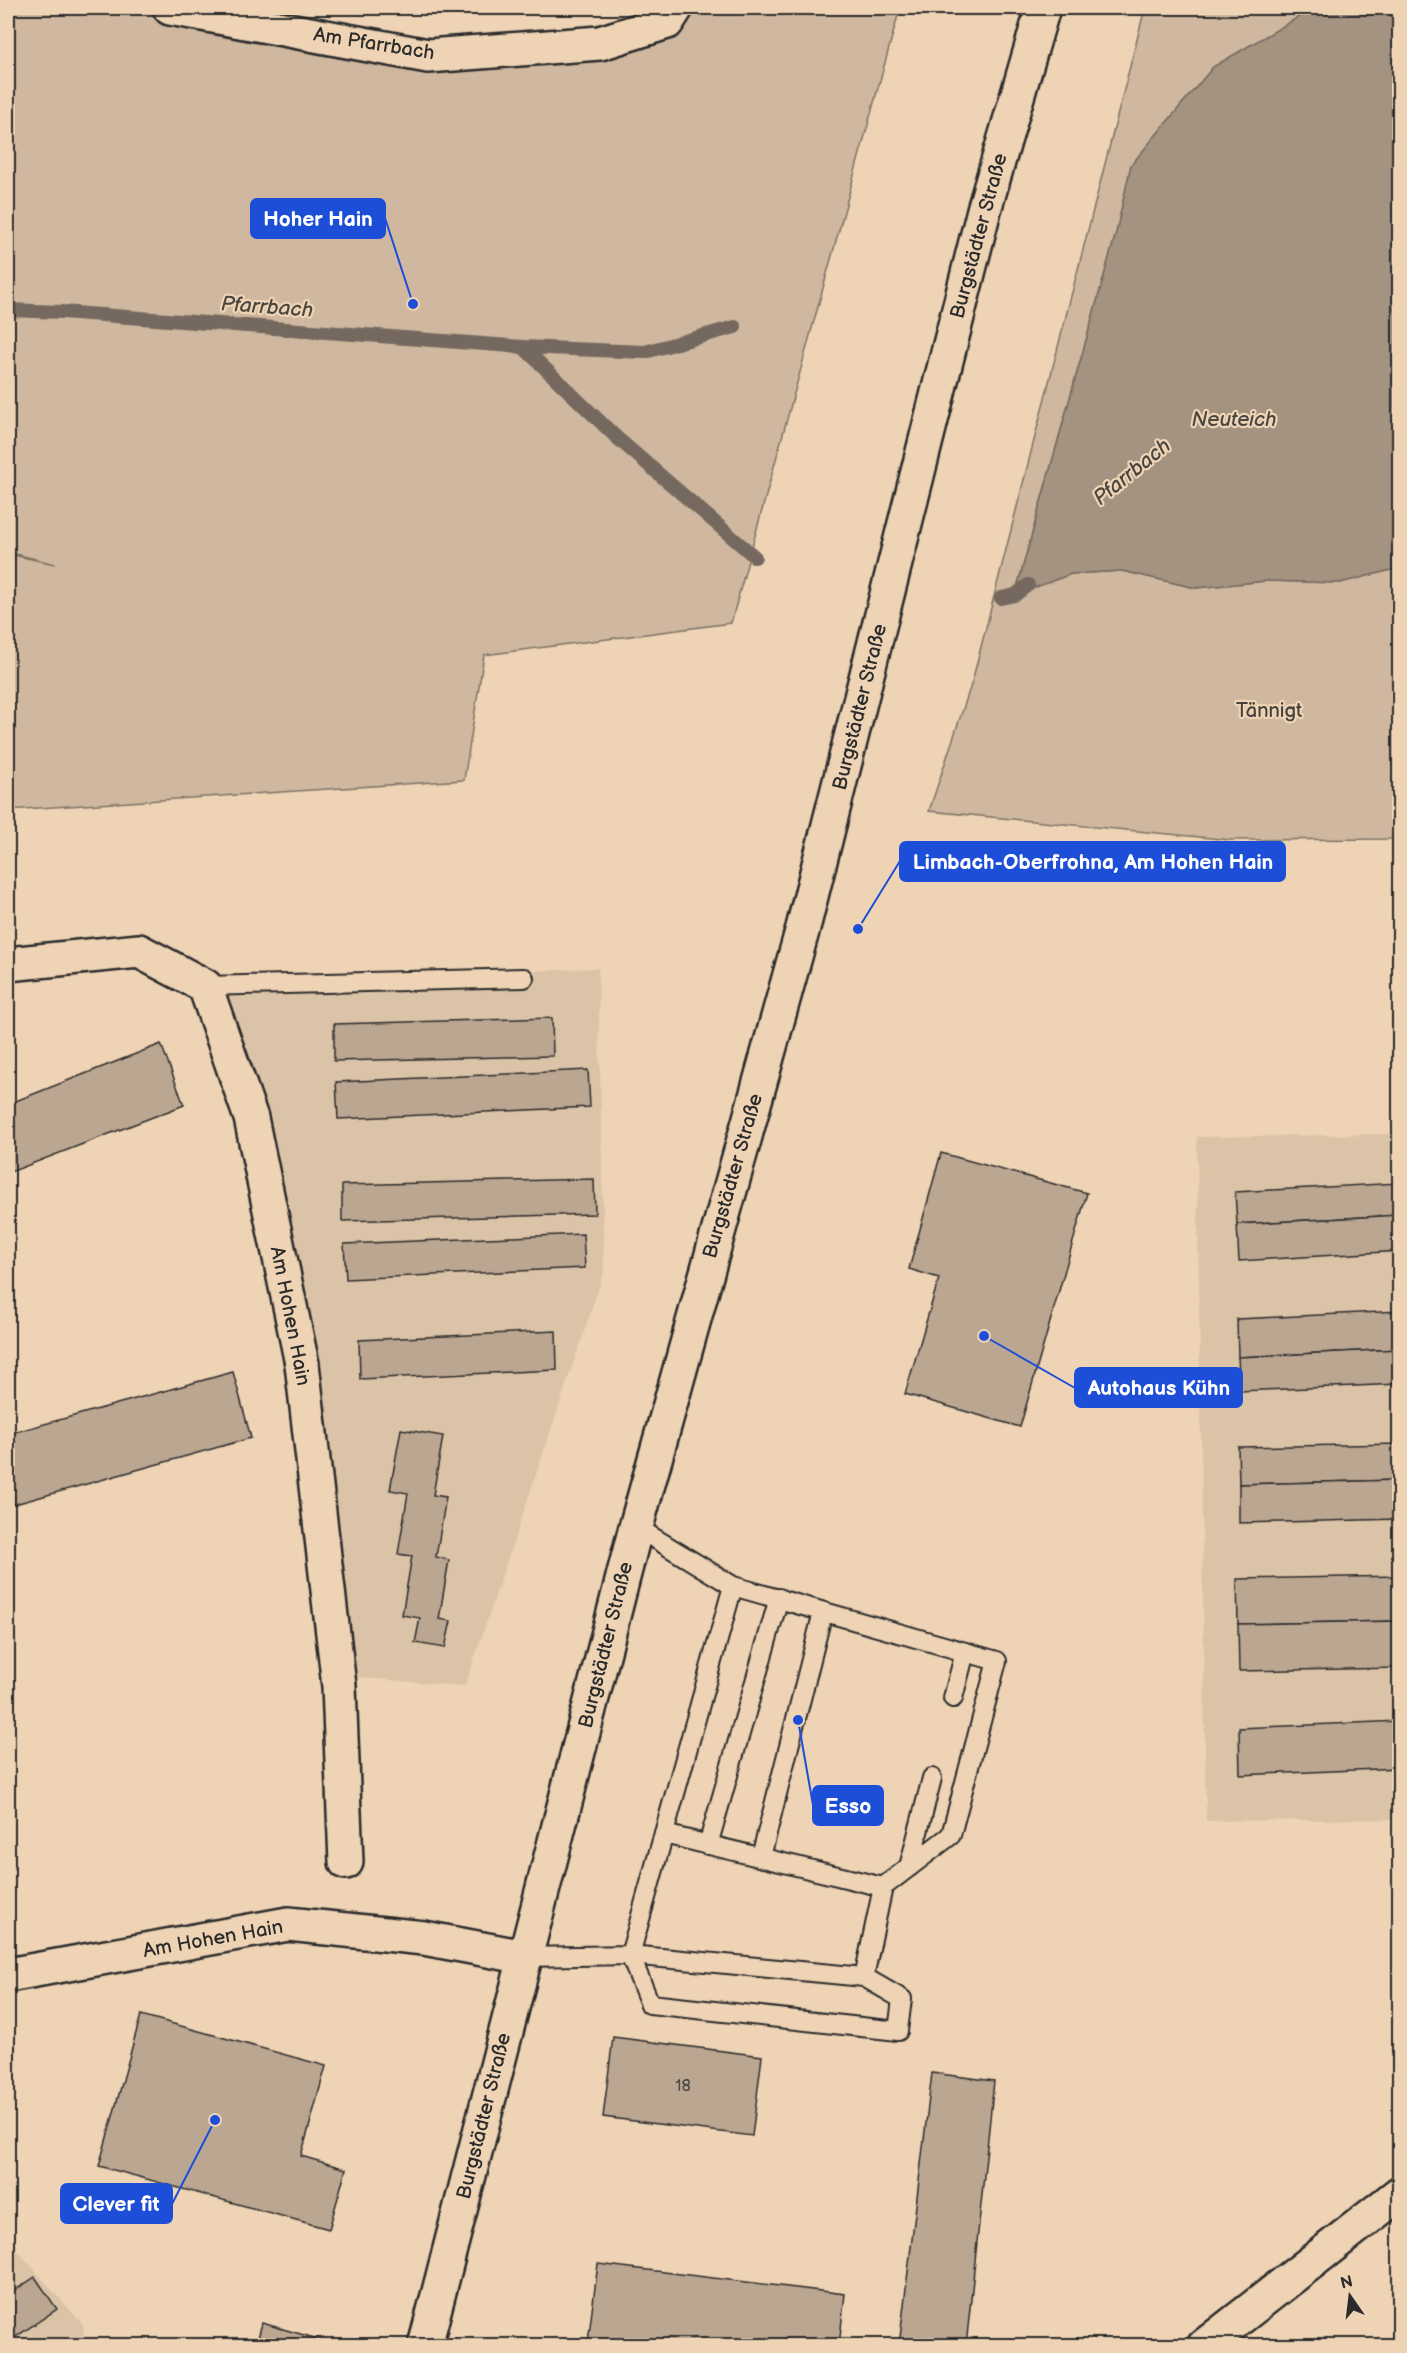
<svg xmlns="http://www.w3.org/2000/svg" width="1407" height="2353" viewBox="0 0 1407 2353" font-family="'Balsamiq Sans',sans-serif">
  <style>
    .built { fill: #dbc3a7 }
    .green { fill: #cfb89f; stroke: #7d7265; stroke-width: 1.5 }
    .water { fill: #a49381; stroke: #74695f; stroke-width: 1.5 }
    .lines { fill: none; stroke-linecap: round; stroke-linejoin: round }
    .stream { stroke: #74695f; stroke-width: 14 }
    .building { fill: #bba691; stroke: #2b2b2b; stroke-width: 1.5 }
    .lane-casing { stroke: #2b2b2b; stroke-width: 22 }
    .street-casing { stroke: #2b2b2b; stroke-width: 38 }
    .secondary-casing { stroke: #2b2b2b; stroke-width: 38 }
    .lane { stroke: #eed3b5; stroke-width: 18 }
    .street { stroke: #eed3b5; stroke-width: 33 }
    .secondary { stroke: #eed3b5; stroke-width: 33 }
    .labels { text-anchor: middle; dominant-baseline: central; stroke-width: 4.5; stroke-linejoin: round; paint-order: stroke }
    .number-label { font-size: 16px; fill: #4f4a44 }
    .street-label { font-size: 20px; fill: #2b2b2b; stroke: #eed3b5 }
    .park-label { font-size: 20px; fill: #44403c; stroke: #eed3b5 }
    .water-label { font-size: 21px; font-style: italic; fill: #494540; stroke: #eed3b5 }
    .leader { fill: none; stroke: #1d4ed8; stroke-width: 2 }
    .callout-dot { fill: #1d4ed8; stroke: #eed3b5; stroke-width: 2 }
    .callout { fill: #1d4ed8; stroke: #1d4ed8; stroke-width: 2 }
    .callout-label { font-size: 21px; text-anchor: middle; font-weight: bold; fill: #fff }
  </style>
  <rect width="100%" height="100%" fill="#eed3b5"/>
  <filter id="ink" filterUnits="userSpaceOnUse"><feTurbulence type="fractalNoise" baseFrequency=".0167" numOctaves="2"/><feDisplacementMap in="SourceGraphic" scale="12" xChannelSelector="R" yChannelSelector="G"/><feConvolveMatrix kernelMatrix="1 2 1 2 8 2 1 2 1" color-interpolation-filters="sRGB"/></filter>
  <g filter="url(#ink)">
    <g class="built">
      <path d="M 598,968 L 604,1272 L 465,1686 L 338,1676 L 294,1326 L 205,986 Z"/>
      <path d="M 1399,1134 L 1399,1819 L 1206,1821 L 1197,1137 Z"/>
      <path d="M 18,2251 L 83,2325 L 84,2345 L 8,2346 L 8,2253 Z"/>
    </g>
    <g class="green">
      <path d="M 8,8 L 170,8 L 428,56 L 600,43 L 676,8 L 900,8 L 731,623 L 484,655 L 464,780 L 8,810 L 8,554 L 55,564 L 8,552 Z"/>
      <path d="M 1145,8 L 1314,8 L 1213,67 L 1131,165 L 1116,233 L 1015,594 L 1071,574 L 1122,571 L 1196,588 L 1266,581 L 1340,583 L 1399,568 L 1399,839 L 1231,840 L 929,811 L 972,682 Z"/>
    </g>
    <path class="water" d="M 1314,8 L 1399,8 L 1399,568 L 1340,583 L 1266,581 L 1196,588 L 1122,571 L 1071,574 L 1015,595 L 1116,233 L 1131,165 L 1213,67 Z"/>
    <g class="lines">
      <g class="stream">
        <path d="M 8,310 L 62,312 L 523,347 L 645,352 L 735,327"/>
        <path d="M 523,347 L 616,437 L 755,557"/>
        <path d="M 1001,598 L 1015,595 L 1028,585"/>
      </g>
    </g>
    <g class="building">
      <path d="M 552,1018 L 553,1056 L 334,1061 L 334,1024 Z"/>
      <path d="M 161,1044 L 184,1105 L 8,1173 L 8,1104 Z"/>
      <path d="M 588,1070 L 590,1107 L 338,1119 L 336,1082 Z"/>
      <path d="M 941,1153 L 1087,1193 L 1020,1427 L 905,1394 L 939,1278 L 909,1269 Z"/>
      <path d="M 594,1179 L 595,1214 L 342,1221 L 342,1185 Z"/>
      <path d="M 1400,1183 L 1400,1215 L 1237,1224 L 1235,1192 Z"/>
      <path d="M 1400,1215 L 1400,1251 L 1239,1261 L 1237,1224 Z"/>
      <path d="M 583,1234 L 585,1268 L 346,1279 L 344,1244 Z"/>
      <path d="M 1400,1311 L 1400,1349 L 1238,1357 L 1237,1319 Z"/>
      <path d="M 556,1331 L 557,1370 L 360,1379 L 359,1340 Z"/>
      <path d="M 1400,1349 L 1400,1384 L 1240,1391 L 1238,1357 Z"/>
      <path d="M 233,1372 L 251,1438 L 8,1506 L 8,1434 Z"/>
      <path d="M 401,1429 L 443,1436 L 433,1495 L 446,1497 L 436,1557 L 449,1560 L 439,1619 L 451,1621 L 445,1648 L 415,1643 L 420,1618 L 402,1615 L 412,1556 L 398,1554 L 408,1493 L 390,1490 Z"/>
      <path d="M 1400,1444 L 1400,1480 L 1239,1484 L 1238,1447 Z"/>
      <path d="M 1400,1480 L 1400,1519 L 1239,1523 L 1239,1484 Z"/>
      <path d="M 1400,1576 L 1400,1621 L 1238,1624 L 1237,1579 Z"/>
      <path d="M 1400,1621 L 1400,1668 L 1239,1671 L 1238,1624 Z"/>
      <path d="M 1400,1721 L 1400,1768 L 1240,1775 L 1239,1728 Z"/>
      <path d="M 141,2015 L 326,2066 L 301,2156 L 346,2169 L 329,2229 L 99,2166 Z"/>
      <path d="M 613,2037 L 762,2056 L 752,2136 L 603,2117 Z"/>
      <path d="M 932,2073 L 994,2081 L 966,2346 L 899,2346 Z"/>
      <path d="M 598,2264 L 845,2294 L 839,2346 L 617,2346 L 588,2342 Z"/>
      <path d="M 35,2277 L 57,2309 L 8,2342 L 8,2295 Z"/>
      <path d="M 262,2323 L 318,2339 L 316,2346 L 256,2346 Z"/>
    </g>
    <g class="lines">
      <defs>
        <g id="lane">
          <path d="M 205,986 L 524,978"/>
          <path d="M 636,1527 L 733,1586 L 997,1661 L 951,1835 L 883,1887 L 864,1977"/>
          <path d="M 953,1698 L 965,1652"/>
          <path d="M 664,1834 L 883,1887"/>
          <path d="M 708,1845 L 779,1598"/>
          <path d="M 761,1857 L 823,1612"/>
          <path d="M 909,1867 L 932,1778"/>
          <path d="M 525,1957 L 630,1955 L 864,1977 L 902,1999 L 898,2031 L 650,2004 L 630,1955 L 733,1586"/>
        </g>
        <g id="street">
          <path d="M 170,8 L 428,56 L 600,43 L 667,22 L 676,8"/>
          <path d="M 8,964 L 139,951 L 205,986 L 251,1118 L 302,1364 L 339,1686 L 346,1862"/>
          <path d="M 8,1975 L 288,1924 L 424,1938 L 525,1957"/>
          <path d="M 1204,2346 L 1400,2193"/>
        </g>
        <path id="secondary" d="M 425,2346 L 636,1527 L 803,928 L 984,210 L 1043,8"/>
      </defs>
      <use href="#lane" class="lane-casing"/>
      <use href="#street" class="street-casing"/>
      <use href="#secondary" class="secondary-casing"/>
      <use href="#lane" class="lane"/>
      <use href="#street" class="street"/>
      <use href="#secondary" class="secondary"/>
    </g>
  </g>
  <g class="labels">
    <g class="number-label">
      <text x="683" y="2086">18</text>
    </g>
    <g class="street-label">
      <text transform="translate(374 44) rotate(9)">Am Pfarrbach</text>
      <text transform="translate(979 236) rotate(-75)">Burgstädter Straße</text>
      <text transform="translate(860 707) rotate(-76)">Burgstädter Straße</text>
      <text transform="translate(733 1176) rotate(-74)">Burgstädter Straße</text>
      <text transform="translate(290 1316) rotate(79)">Am Hohen Hain</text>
      <text transform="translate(606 1645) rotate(-76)">Burgstädter Straße</text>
      <text transform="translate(213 1939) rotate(-10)">Am Hohen Hain</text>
      <text transform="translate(484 2116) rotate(-76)">Burgstädter Straße</text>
    </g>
    <g class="park-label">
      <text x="1269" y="711">Tännigt</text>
    </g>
    <g class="water-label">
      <text transform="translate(267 307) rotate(4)">Pfarrbach</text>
      <text x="1234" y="419">Neuteich</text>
      <text transform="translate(1132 472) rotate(-39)">Pfarrbach</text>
    </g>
  </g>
  <path class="leader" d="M413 304L385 218M858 929L900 861M984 1336L1075 1388M798 1720L813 1805M215 2120L172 2204"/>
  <g class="callout-dot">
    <circle cx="413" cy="304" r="6"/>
    <circle cx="858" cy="929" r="6"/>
    <circle cx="984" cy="1336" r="6"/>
    <circle cx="798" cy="1720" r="6"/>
    <circle cx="215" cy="2120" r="6"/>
  </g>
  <g class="callout">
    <rect x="251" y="199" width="134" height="39" rx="6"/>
    <rect x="900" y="842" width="385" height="39" rx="6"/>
    <rect x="1075" y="1368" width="167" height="39" rx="6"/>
    <rect x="813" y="1786" width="70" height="39" rx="6"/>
    <rect x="61" y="2184" width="111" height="39" rx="6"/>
  </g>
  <g class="callout-label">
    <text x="318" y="226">Hoher Hain</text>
    <text x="1093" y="869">Limbach-Oberfrohna, Am Hohen Hain</text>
    <text x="1159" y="1395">Autohaus Kühn</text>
    <text x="848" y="1813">Esso</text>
    <text x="116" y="2211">Clever fit</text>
  </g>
  <rect width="1407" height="2353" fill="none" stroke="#eed3b5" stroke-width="30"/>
  <rect x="15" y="15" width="1377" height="2323" fill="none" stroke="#2b2b2b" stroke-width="2" filter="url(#ink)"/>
  <g transform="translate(1350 2296) rotate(346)" stroke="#eed3b5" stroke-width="4.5" paint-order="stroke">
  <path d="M0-4.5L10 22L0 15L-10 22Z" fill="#2b2b2b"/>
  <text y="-9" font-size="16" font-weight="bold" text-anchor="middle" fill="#2b2b2b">N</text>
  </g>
</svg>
